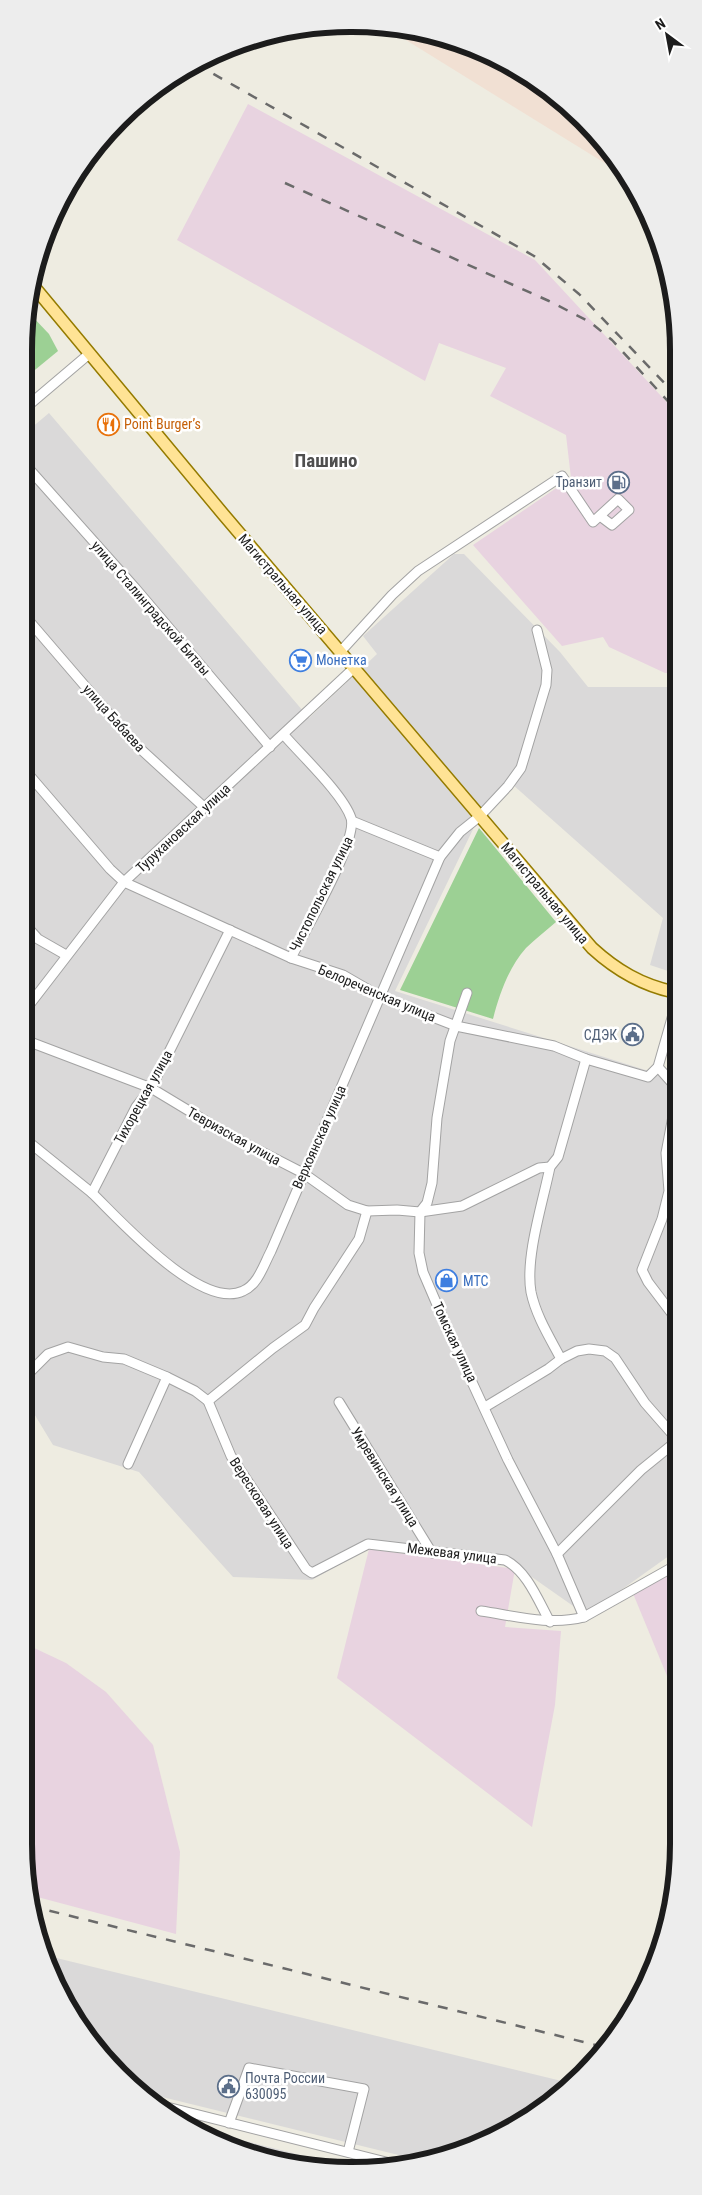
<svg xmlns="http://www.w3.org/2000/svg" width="702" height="2195" viewBox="0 0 702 2195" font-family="'Roboto Condensed',sans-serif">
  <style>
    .residential { fill: #dad9d9 }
    .industrial { fill: #e8d3e0 }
    .military { fill: #f1e0d3 }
    .forest { fill: #9cd094 }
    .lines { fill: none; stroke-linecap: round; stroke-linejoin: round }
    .minor-casing { stroke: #a3a3a3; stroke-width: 11 }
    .major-casing { stroke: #947b00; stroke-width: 14 }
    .minor { stroke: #fff; stroke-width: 9 }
    .major { stroke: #ffe395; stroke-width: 11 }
    .rail { stroke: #6a6a6a; stroke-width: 2.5; stroke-dasharray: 10 10; stroke-linecap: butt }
    .labels { text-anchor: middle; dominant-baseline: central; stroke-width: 5; stroke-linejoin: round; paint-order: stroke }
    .food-label { font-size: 14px; fill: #c56008; stroke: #fff; text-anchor: start }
    .service-label { font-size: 14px; fill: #4e5e75; stroke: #fff; text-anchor: end }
    .street-label { font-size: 14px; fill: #1c1c1c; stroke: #fff }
    .shop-label { font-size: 14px; fill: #366cbe; stroke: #fff; text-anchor: start }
    .district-label { font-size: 19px; font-weight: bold; fill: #4f4f4f; stroke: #fff }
    .rim { fill: none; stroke: #1c1c1c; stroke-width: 6 }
  </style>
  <rect width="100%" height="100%" fill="#eeece1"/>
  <g class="residential">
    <path d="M 49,413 L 309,718 L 377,654 L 363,636 L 454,554 L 464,554 L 560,652 L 588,687 L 675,687 L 674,973 L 650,965 L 663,918 L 512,784 L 477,821 L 395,991 L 674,1079 L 673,1553 L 586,1615 L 519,1568 L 369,1548 L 312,1580 L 233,1577 L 139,1472 L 53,1445 L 30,1407 L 30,429 Z"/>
    <path d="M 44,1955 L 570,2083 L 550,2104 L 436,2160 L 427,2162 L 150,2094 L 105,2060 L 49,1969 Z"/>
    <path d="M 194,2128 L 360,2170 L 309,2168 L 206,2137 Z"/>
  </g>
  <g class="industrial">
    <path d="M 248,104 L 535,260 L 675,411 L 675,673 L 665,673 L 609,647 L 603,637 L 562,646 L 473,545 L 571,478 L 566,435 L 490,396 L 506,368 L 439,343 L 425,381 L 177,240 Z"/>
    <path d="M 369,1549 L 515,1569 L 505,1627 L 561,1631 L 555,1705 L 532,1827 L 337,1678 Z"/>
    <path d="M 673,1571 L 672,1688 L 632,1591 Z"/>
    <path d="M 30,1646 L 66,1663 L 106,1692 L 153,1745 L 180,1852 L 176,1934 L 30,1895 Z"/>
  </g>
  <path class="military" d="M 385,27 L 415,30 L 515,68 L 597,135 L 624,175 Z"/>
  <g class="forest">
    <path d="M 30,314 L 49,334 L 58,351 L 30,374 Z"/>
    <path d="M 479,828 L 556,922 C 546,931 535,939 526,948 C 509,967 499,995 493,1019 L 400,990 Z"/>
  </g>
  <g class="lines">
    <defs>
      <g id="minor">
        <path d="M 30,404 L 89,354"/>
        <path d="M 30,470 L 136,589 L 270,747"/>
        <path d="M 30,622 L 134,743 L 205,808"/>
        <path d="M 341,651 L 392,595 L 418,571 L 562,476 L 593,522 L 618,499 L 629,510 L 612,525 L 600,516"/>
        <path d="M 284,735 C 301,755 343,794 351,818 C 358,841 304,932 291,958"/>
        <path d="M 30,776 L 110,869 L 124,882 L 291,958 L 343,975 L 381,997 L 456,1026 L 554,1046 L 586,1059 L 648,1077 L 658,1067 L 674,1011"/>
        <path d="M 352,821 L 440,857"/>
        <path d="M 30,930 L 38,939 L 66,955"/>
        <path d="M 467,993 L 450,1041 L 437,1118 L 432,1183 L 427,1203 L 420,1212 L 419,1253 L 423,1272 L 447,1328 L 508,1460 L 557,1554 L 584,1617"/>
        <path d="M 30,1004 L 124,882 L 354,668"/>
        <path d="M 30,1042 L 151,1088 L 229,1135 L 303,1173 L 348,1205 L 367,1211 L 397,1210 L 420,1212 L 462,1206 L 539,1168 L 550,1167"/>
        <path d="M 658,1067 L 674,1085"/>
        <path d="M 30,1143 L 92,1193 L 136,1107 L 151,1088 L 230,930"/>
        <path d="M 92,1193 C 120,1220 201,1311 243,1291 C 258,1285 264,1264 271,1251 L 440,857 L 460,832 L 480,816 L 508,786 L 521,768 L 546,685 L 547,670 L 537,630"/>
        <path d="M 673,1315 L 648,1282 L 642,1270 L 662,1219 L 669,1191 L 666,1153 L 674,1111"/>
        <path d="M 561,1359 C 550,1338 536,1316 531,1292 C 525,1257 543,1202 550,1167 L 558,1157 L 586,1059"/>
        <path d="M 30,1372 L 48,1354 L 68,1347 L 103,1357 L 124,1359 L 167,1377 L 195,1391 L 208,1401 L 231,1456 L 306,1569 L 312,1573 L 368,1544 L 505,1560 C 527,1571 538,1600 550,1622"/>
        <path d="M 208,1401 L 273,1348 L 305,1325 L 314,1308 L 359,1239 L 367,1211"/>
        <path d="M 339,1402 L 432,1553"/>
        <path d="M 485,1407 L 548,1369 L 561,1359 L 577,1351 L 589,1349 L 605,1351 L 615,1358 L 645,1403 L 673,1435"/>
        <path d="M 128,1464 L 167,1377"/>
        <path d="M 557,1554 L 641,1470 L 673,1444"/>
        <path d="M 481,1611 C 515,1616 550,1626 584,1617 L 673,1567"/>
        <path d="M 167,2107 L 402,2166"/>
        <path d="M 229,2123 L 249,2068 L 364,2089 L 348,2152"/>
      </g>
      <path id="major" d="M 31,283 L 223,514 L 592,948 C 616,970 641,985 674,992"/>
    </defs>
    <use href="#minor" class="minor-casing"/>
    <use href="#major" class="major-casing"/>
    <use href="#minor" class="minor"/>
    <use href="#major" class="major"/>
    <g class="rail">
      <path d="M 196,64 L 534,256 L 579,294 L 675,394"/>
      <path d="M 285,183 L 549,301 L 590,322 L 612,340 L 675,409"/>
      <path d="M 30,1906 L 604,2047"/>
    </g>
  </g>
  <defs>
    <symbol id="restaurant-ring" viewBox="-11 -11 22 22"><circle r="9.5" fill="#fff" stroke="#e8710a" stroke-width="1.5"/><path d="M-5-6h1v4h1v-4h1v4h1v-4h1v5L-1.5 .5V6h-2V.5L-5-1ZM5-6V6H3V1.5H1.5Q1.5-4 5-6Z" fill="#e8710a"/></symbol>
    <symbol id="fuel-ring" viewBox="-11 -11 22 22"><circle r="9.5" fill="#fff" stroke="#5c6f8a" stroke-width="1.5"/><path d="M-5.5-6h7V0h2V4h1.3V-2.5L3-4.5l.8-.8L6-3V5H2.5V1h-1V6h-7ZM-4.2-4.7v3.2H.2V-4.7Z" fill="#5c6f8a"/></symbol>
    <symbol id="supermarket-ring" viewBox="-11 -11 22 22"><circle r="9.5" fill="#fff" stroke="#3f7fe0" stroke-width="1.5"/><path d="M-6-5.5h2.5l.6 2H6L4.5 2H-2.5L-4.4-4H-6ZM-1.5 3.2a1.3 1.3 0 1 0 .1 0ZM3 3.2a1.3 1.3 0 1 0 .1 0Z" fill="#3f7fe0"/></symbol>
    <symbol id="civic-ring" viewBox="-11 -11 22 22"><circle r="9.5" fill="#fff" stroke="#5c6f8a" stroke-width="1.5"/><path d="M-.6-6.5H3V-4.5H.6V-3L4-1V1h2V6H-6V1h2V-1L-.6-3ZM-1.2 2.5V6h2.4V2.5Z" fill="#5c6f8a"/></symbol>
    <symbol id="shop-ring" viewBox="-11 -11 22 22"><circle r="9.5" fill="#fff" stroke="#3f7fe0" stroke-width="1.5"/><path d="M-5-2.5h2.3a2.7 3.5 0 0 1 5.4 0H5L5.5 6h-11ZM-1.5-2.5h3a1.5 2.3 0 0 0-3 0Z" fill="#3f7fe0"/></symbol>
  </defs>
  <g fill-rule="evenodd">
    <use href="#restaurant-ring" x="96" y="412" width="25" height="25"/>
    <use href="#fuel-ring" x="606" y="470" width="25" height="25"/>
    <use href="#supermarket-ring" x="288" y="648" width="25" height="25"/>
    <use href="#civic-ring" x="620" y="1022" width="25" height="25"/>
    <use href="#shop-ring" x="434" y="1268" width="25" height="25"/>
    <use href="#civic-ring" x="216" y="2074" width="25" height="25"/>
  </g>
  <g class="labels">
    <g class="food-label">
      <text x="124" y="424">Point Burger’s</text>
    </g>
    <g class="service-label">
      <text x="602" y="482">Транзит</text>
      <text x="617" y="1035">СДЭК</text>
      <text x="245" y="2078" text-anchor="start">Почта России<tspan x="245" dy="16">630095</tspan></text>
    </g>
    <g class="street-label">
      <text transform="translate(283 584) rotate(49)">Магистральная улица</text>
      <text transform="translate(151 608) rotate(49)">улица Сталинградской Битвы</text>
      <text transform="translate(114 718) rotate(48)">улица Бабаева</text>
      <text transform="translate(183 828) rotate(-43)">Турухановская улица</text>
      <text transform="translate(545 893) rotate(50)">Магистральная улица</text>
      <text transform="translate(321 894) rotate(-64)">Чистопольская улица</text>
      <text transform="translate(377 993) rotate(23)">Белореченская улица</text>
      <text transform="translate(143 1097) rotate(-61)">Тихорецкая улица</text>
      <text transform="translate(234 1136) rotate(29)">Тевризская улица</text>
      <text transform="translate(319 1137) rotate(-66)">Верхоянская улица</text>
      <text transform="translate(455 1342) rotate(65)">Томская улица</text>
      <text transform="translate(385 1477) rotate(58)">Умревинская улица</text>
      <text transform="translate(262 1503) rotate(57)">Вересковая улица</text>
      <text transform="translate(452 1553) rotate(7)">Межевая улица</text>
    </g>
    <g class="shop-label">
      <text x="316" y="660">Монетка</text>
      <text x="463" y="1281">МТС</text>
    </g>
    <g class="district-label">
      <text x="326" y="460">Пашино</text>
    </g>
  </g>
  <path d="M0 0H702V2195H0ZM350 32H352A318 318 0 0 1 670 350V1844A318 318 0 0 1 352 2162H350A318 318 0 0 1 32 1844V350A318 318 0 0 1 350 32Z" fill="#ededed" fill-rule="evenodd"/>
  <path class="rim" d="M350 32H352A318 318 0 0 1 670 350V1844A318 318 0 0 1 352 2162H350A318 318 0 0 1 32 1844V350A318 318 0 0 1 350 32Z"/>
  <g transform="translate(667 35) rotate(328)" stroke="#ffffff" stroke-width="4" paint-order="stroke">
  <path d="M0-4L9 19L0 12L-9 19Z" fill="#1c1c1c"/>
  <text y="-8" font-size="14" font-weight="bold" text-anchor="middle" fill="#1c1c1c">N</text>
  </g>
</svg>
